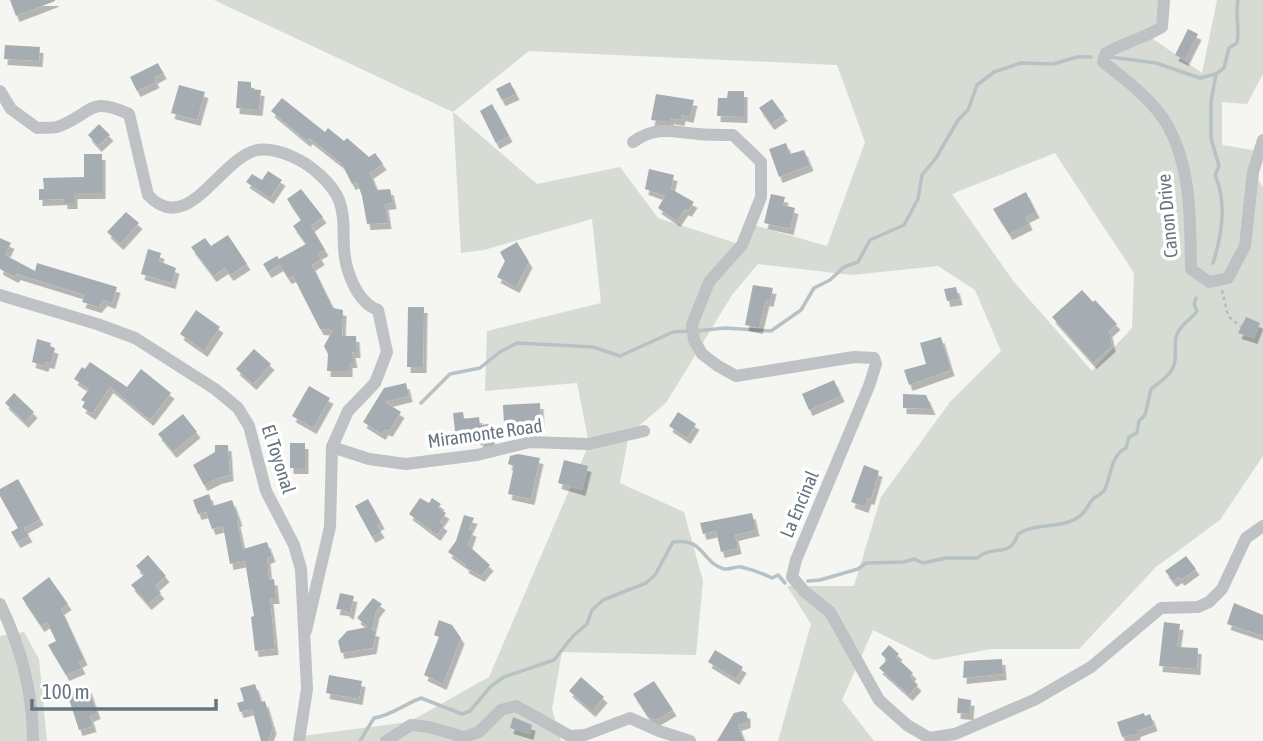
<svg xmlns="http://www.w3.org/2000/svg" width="1263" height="741" viewBox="0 0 1263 741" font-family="'Asap Condensed',sans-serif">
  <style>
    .green { fill: #d6dbd3; fill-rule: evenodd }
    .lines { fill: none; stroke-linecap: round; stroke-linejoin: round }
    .stream { stroke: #b7c2c6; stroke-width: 3.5 }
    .building { fill: #a6adb2; filter: url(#shadow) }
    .path { stroke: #b8bbbd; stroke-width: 2.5; stroke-dasharray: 3.5 3.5; stroke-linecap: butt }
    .minor { stroke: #bec2c5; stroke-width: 12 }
    .labels { text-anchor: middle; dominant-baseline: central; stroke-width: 7; stroke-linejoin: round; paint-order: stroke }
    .street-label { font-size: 19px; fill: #667580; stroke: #fff }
  </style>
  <defs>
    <filter id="shadow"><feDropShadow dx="3.5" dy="6" stdDeviation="0" flood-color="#0004"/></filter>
  </defs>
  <rect width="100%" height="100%" fill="#f5f5f2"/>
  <g class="green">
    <path d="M 214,0 L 1164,0 L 1162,27 L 1149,36 L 1202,73 L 1217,0 L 1263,0 L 1263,74 L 1247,104 L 1222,102 L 1222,145 L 1259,151 L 1253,172 L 1263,187 L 1263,456 L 1220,520 L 1156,567 L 1079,649 L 991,649 L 933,660 L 873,630 L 842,700 L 874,741 L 778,741 L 811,624 L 787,586 L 854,586 L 881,497 L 950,402 L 1001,351 L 975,290 L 938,266 L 852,275 L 758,264 L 732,295 L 666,403 L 629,434 L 620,483 L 684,512 L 703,581 L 696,655 L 562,652 L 552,709 L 561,741 L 299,741 L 302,736 L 409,722 L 489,677 L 589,444 L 577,383 L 485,391 L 487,331 L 601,303 L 592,219 L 484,250 L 461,253 L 453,112 ZM 529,51 L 837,65 L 865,142 L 827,246 L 750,224 L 742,245 L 658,218 L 620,167 L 537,184 L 453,112 ZM 1055,153 L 1134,273 L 1132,328 L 1092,371 L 1014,282 L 952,194 Z"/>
    <path d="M 24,632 L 39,659 L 47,741 L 0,741 L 0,636 Z"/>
  </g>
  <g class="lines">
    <g class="stream">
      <path d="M 1110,57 L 1156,63 L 1200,78 L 1216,74"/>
      <path d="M 1213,263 C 1222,235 1227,202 1215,175 L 1219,166 L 1211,138 L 1211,102 L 1216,74 L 1224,68 L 1229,48 L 1237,43 C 1240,29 1235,15 1238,0"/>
      <path d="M 696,331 L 725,328 L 771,331 L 801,310 L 814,288 L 830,280 L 844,267 L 858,262 L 870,240 L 904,225 L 918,199 L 922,175 L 936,158 L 958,120 L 968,110 L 977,85 L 994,72 L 1021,63 L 1053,64 L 1077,57 L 1091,57"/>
      <path d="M 421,403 L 450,374 L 480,368 L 500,352 L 517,343 L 593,347 L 620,356 L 673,332 L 688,331"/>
      <path d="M 808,581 L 820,580 L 858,569 L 866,563 L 904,562 L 914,559 L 923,563 L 946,558 L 977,558 C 993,544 1010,559 1018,534 C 1037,521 1066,531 1083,513 C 1087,509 1089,503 1093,499 C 1096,496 1103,494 1105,489 C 1111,475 1111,455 1126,448 L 1129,437 L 1137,433 L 1139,421 L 1145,415 L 1151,389 C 1159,383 1171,375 1174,365 C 1177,356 1174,345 1176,337 C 1179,325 1191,320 1197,311 L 1194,304 L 1196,298"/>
      <path d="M 360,741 L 374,718 C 390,716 405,704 421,698 L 462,714 L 470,711 L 491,686 L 504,677 L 554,660 L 573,636 L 587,624 L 592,610 L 603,600 L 646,583 L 655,575 L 673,542 C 704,537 702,563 724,569 C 729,570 736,566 741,567 C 750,569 762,573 772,578 L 778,575 L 785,583"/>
    </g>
  </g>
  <g class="building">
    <path d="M 10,0 L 55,0 L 55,1 L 16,16 Z"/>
    <path d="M 1188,29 L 1198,34 L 1185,60 L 1175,55 Z"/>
    <path d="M 5,45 L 40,47 L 39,61 L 4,59 Z"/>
    <path d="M 158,63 L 163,73 L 154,78 L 156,82 L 137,91 L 130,77 Z"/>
    <path d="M 238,81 L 251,82 L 251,89 L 261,90 L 259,110 L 236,108 Z"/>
    <path d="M 510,82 L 516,94 L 502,100 L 496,89 Z"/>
    <path d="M 179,85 L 205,92 L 197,120 L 171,113 Z"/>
    <path d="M 728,91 L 744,91 L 744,117 L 717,116 L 718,98 L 727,98 Z"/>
    <path d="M 656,94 L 694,100 L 690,117 L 682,115 L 681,120 L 670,118 L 670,122 L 651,120 Z"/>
    <path d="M 282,98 L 325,132 L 328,128 L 344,141 L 347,138 L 369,157 L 375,153 L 383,164 L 370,173 L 377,190 L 390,189 L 393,203 L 385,204 L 388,223 L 367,224 L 362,196 L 357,182 L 352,184 L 342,164 L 309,138 L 307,141 L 271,111 Z"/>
    <path d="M 772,99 L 784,115 L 771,124 L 759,108 Z"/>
    <path d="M 492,104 L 509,136 L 496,143 L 480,111 Z"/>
    <path d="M 99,124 L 110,135 L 98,146 L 88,135 Z"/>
    <path d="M 786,143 L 790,154 L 804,150 L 810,165 L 779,177 L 769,149 Z"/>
    <path d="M 84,154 L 102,154 L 102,193 L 74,193 L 74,203 L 64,203 L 64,199 L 39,200 L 39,189 L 44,189 L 43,178 L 84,177 Z"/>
    <path d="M 649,169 L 674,175 L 671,189 L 694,202 L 688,211 L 685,209 L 677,221 L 658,208 L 665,196 L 645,189 Z"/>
    <path d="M 268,171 L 282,180 L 270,198 L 246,182 L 252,174 L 262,180 Z"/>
    <path d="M 301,189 L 323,217 L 311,226 L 325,250 L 318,254 L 321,259 L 312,265 L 333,308 L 343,310 L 342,336 L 356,336 L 357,352 L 352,352 L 354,362 L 349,362 L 349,371 L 327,371 L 328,354 L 324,346 L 333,330 L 320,329 L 293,276 L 288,278 L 280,265 L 268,272 L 263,264 L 277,256 L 279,259 L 306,244 L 293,226 L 301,220 L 287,199 Z"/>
    <path d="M 1026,192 L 1036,212 L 1026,217 L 1029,224 L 1009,234 L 993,209 Z"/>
    <path d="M 771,194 L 785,197 L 783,205 L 795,208 L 790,229 L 764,223 Z"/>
    <path d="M 126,212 L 139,223 L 120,244 L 107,232 Z"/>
    <path d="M 228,235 L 247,264 L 230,275 L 225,268 L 213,276 L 191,247 L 205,238 L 211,246 Z"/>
    <path d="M 0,238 L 11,243 L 5,255 L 35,271 L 37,263 L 117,287 L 112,303 L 104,300 L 98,307 L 82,302 L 85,295 L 17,274 L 15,277 L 0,269 Z"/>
    <path d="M 517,242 L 529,262 L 516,287 L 497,277 L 505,261 L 500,252 Z"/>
    <path d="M 148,249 L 161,253 L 159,261 L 176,268 L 172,283 L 141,274 Z"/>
    <path d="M 753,285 L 773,288 L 770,301 L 766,300 L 759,328 L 745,325 Z"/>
    <path d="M 956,287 L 959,299 L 947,301 L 944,289 Z"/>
    <path d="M 1082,290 L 1093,302 L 1095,300 L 1117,324 L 1109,331 L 1112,346 L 1093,363 L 1052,317 Z"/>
    <path d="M 408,307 L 424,307 L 423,367 L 407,367 Z"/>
    <path d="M 196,310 L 220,327 L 204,351 L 180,334 Z"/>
    <path d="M 1246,317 L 1260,323 L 1254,338 L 1238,333 Z"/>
    <path d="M 941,337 L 951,370 L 909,385 L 904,370 L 926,364 L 920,343 Z"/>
    <path d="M 37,339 L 51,343 L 50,346 L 55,348 L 51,363 L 46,362 L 45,366 L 32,362 Z"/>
    <path d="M 254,349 L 271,364 L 253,384 L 236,369 Z"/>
    <path d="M 90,362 L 127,387 L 141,369 L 171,393 L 150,420 L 110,387 L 92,414 L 82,407 L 85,402 L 81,400 L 89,389 L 74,379 L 82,367 L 85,369 Z"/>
    <path d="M 834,380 L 841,396 L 809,410 L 802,394 Z"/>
    <path d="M 406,383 L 409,396 L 385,402 L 401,412 L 389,431 L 385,429 L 382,434 L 363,422 L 384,388 Z"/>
    <path d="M 309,386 L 330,398 L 313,428 L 292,416 Z"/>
    <path d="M 14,393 L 34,412 L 25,422 L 5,403 Z"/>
    <path d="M 903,394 L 926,395 L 932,409 L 903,408 Z"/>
    <path d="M 540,403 L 541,426 L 514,428 L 514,425 L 504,425 L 503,405 Z"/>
    <path d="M 463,412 L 464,419 L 479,417 L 480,425 L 489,424 L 492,442 L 480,445 L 479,438 L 456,440 L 453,413 Z"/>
    <path d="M 678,412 L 696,424 L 687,438 L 669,426 Z"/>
    <path d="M 183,414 L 197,432 L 173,452 L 158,434 Z"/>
    <rect x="290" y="443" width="15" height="25"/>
    <path d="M 215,445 L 228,445 L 230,475 L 218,478 L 204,485 L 193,465 L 215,452 Z"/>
    <path d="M 518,454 L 540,458 L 531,499 L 508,494 L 514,466 L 508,464 L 510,456 Z"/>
    <path d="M 564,460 L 588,466 L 582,490 L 558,483 Z"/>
    <path d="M 864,465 L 879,471 L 871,499 L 868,498 L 865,507 L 851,502 Z"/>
    <path d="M 18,479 L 40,519 L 24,528 L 29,536 L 17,542 L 11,532 L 18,528 L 0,496 L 0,489 Z"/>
    <path d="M 209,494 L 213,506 L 232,500 L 239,520 L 237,521 L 243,549 L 267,542 L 272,556 L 267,558 L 269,580 L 274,579 L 276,598 L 270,598 L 275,649 L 255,651 L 251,617 L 254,616 L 245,561 L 230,564 L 223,526 L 212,529 L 206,512 L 198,514 L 193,500 Z"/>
    <path d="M 420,498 L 429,503 L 432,498 L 441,504 L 438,508 L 446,513 L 440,522 L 444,525 L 437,535 L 409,514 Z"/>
    <path d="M 368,499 L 381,523 L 377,525 L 381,532 L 372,537 L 355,506 Z"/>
    <path d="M 752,513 L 756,530 L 735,535 L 738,548 L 721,552 L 716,531 L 703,534 L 700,523 Z"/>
    <path d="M 464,515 L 474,518 L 469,529 L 473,531 L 468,545 L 490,565 L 481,576 L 465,567 L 466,565 L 448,552 L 456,541 Z"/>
    <path d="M 148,555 L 166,576 L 155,586 L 161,593 L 148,604 L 131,585 L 144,575 L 136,566 Z"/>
    <path d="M 1186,556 L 1196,569 L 1181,580 L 1179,577 L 1173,581 L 1165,571 Z"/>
    <path d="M 49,577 L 68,604 L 61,609 L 84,659 L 79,662 L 82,668 L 66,675 L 48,645 L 56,641 L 47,622 L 41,626 L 22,598 Z"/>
    <path d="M 340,593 L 354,596 L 350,614 L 345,610 L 336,609 Z"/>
    <path d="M 373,598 L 382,604 L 376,612 L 372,630 L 376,631 L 373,648 L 341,653 L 338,641 L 347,631 L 368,627 L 357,618 Z"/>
    <path d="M 1234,603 L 1263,615 L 1263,636 L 1227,624 Z"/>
    <path d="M 439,620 L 452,625 L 461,638 L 443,684 L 424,675 L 439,637 L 434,635 Z"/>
    <path d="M 1164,622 L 1180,624 L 1177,647 L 1198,648 L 1197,669 L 1159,666 Z"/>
    <path d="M 889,645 L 899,654 L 896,657 L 913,673 L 910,677 L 918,685 L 909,695 L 879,668 L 887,660 L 881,654 Z"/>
    <path d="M 715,650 L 743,667 L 736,679 L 708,662 Z"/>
    <path d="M 1002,659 L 1003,674 L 963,678 L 964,661 Z"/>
    <path d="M 329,675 L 362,681 L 359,699 L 326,693 Z"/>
    <path d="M 581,677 L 604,697 L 592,711 L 569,691 Z"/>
    <path d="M 654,681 L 673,710 L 656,720 L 648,717 L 633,694 Z"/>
    <path d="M 255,684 L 261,702 L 265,701 L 273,728 L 268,741 L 261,741 L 252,709 L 240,712 L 237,703 L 244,701 L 240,688 Z"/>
    <path d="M 88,687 L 97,713 L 90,716 L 93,726 L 79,730 L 67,693 Z"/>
    <path d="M 958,698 L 971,700 L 970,714 L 957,713 Z"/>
    <path d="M 743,711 L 747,713 L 747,722 L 738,725 L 744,741 L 717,741 L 734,713 Z"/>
    <path d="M 1144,713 L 1145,716 L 1150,714 L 1154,725 L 1137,731 L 1137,734 L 1122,737 L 1117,722 Z"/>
    <path d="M 513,717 L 532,725 L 530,734 L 510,728 Z"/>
  </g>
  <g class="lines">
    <path class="path" d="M 1222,290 L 1228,316 L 1241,327"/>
    <g class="minor">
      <path d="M 1164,0 L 1162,27 C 1144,38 1124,43 1106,53 L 1103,62 C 1124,78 1155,102 1168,126 C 1192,170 1190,221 1191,269 L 1209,282 L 1228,278 L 1245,246 L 1253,172 L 1263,140"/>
      <path d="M 0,91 L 11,109 L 37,128 C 45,127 53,129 60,126 C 94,112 89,96 129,114 L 148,195 C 188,238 219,159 257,150 C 268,148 283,152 293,157 C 310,164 332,183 339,200 C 345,216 343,231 344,248 C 345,269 356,302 378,310 L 387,352 L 375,383 L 348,411 L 332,447 L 330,527 L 306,631"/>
      <path d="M 633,142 C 657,125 672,132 698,134 C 710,135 721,135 733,135 L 761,162 L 761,197 L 742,245 L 709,282 L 692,325 L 694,340 L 702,354 L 718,366 L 736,376 L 854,357 L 874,358 L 876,364 L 869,386 L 796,560 L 792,577 L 805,592 L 830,612 L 879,700 L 907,725 L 929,738 L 955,734 L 1034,700 L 1091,667 L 1161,608 L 1198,607 L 1209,602 L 1222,589 L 1246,538 L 1263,526"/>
      <path d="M 0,295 L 97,324 L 135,338 L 215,389 L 238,408 L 249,426 L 266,491 L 294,545 L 301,569 L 307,689 L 299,741"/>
      <path d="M 332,447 L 369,459 L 406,464 L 477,455 L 530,442 L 589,444 L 644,431"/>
      <path d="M 0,604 C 21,647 33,693 33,741"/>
      <path d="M 386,741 L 411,725 L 429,727 L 464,737 L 479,732 L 501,710 L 516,706 L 570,736 L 585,735 L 630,718 L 659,731 L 690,741"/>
    </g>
  </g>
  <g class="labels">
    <g class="street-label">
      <text transform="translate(1167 216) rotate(-95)">Canon Drive</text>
      <text transform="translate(485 433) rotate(-8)">Miramonte Road</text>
      <text transform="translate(279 459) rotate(72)">El Toyonal</text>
      <text transform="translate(799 504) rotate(-67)">La Encinal</text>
    </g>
  </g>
  <path d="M32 699v10h184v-10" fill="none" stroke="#667580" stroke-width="3.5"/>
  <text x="42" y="699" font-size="21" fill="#667580" stroke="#ffffff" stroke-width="5" paint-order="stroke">100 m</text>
</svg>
